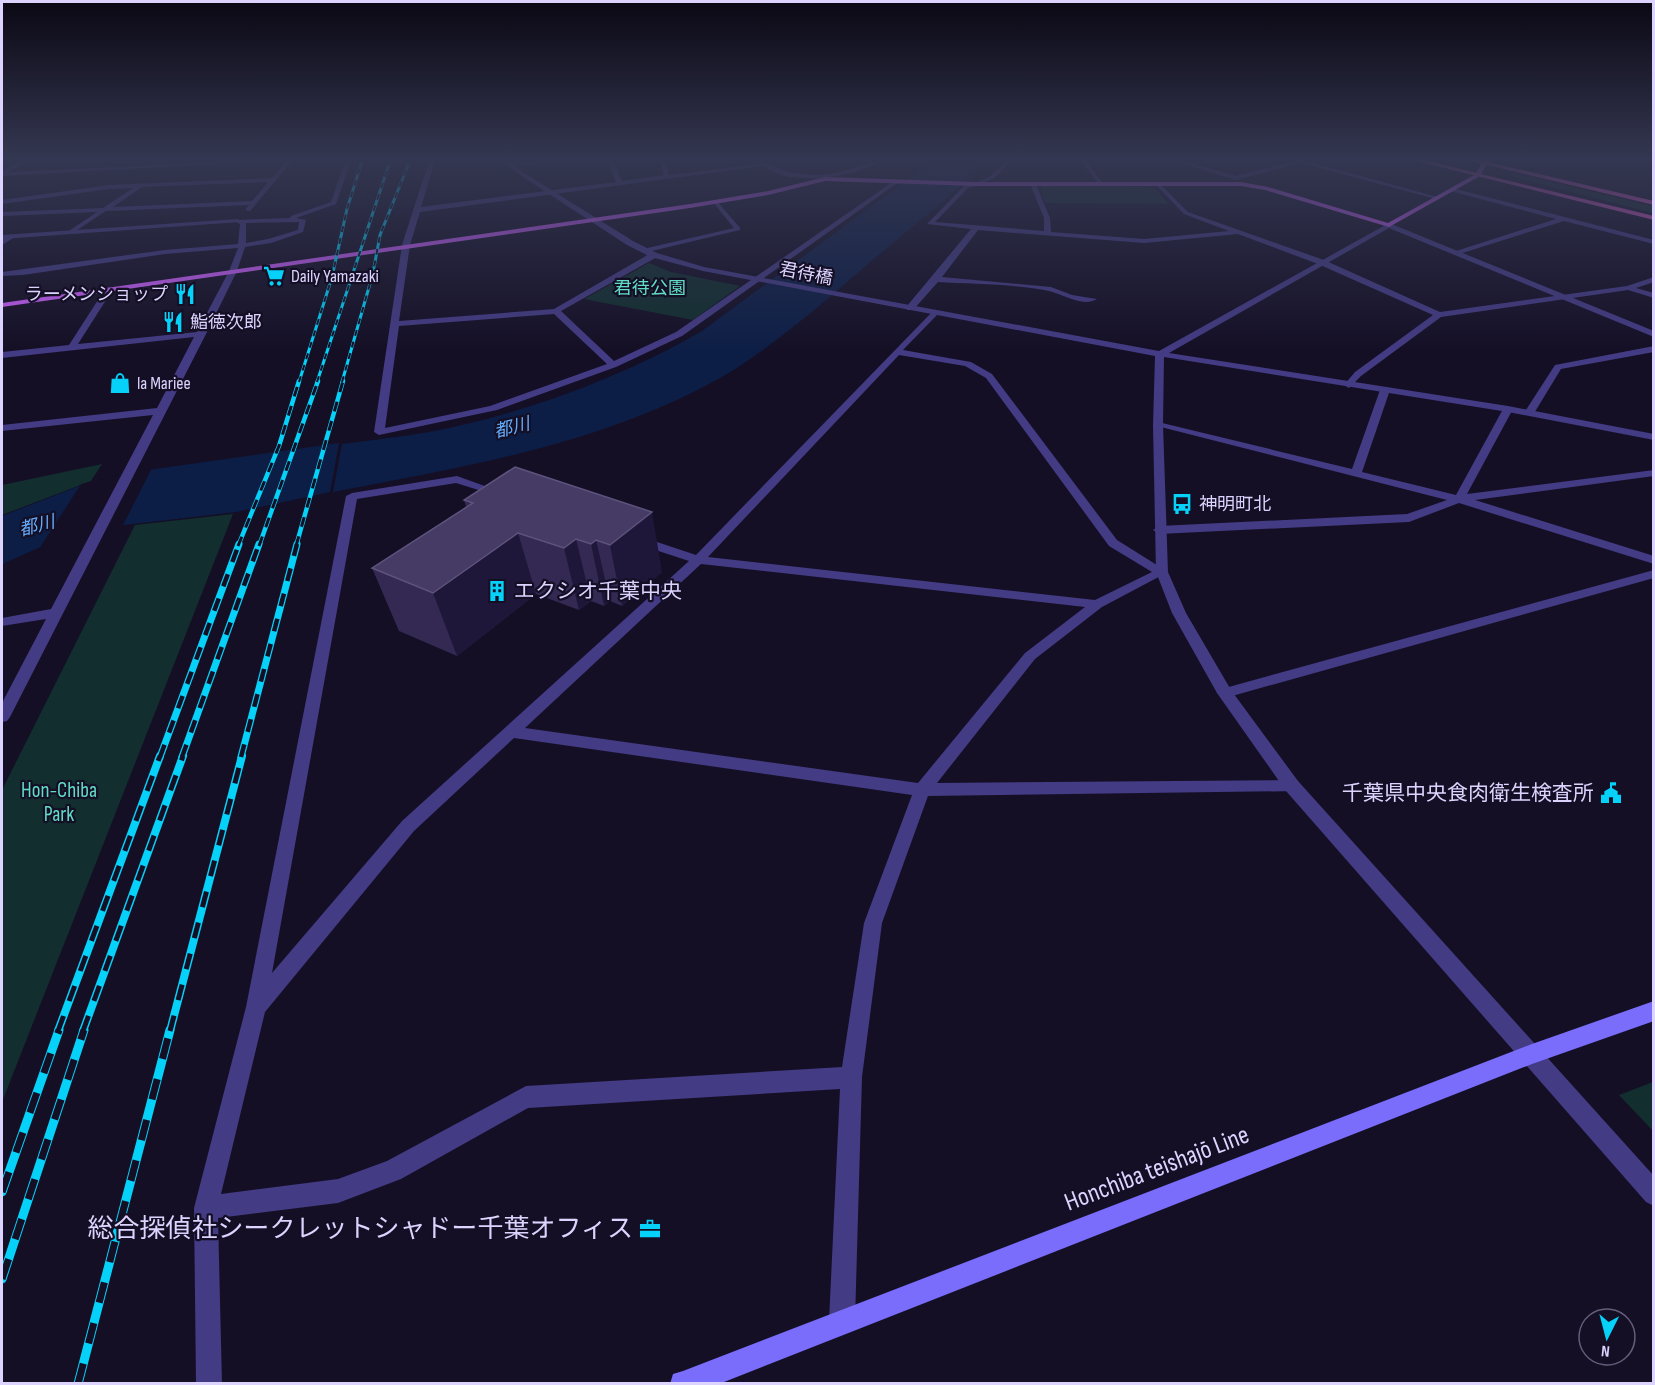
<svg xmlns="http://www.w3.org/2000/svg" width="1655" height="1385" viewBox="0 0 1655 1385" font-family="'Sofia Sans Condensed','Noto Sans JP',sans-serif">
  <style>
    .green { fill: #122e2f }
    .water { fill: #0d1e46 }
    .pier { fill: #140f25 }
    .lines { fill: none; stroke-linecap: round; stroke-linejoin: round }
    .minor { fill: #433b83; fill-rule: evenodd }
    .tertiary { fill: #433b83; fill-rule: evenodd }
    .secondary { fill: #7a6dfc; fill-rule: evenodd }
    .primary { fill: #cb5efc; fill-rule: evenodd }
    .trunk { fill: #e358ca; fill-rule: evenodd }
    .rail-far4-casing { stroke: #05d1f9; stroke-width: 3 }
    .rail-far3-casing { stroke: #05d1f9; stroke-width: 4.5 }
    .rail-far2-casing { stroke: #05d1f9; stroke-width: 7 }
    .rail-far1-casing { stroke: #05d1f9; stroke-width: 8 }
    .rail-casing { stroke: #05d1f9; stroke-width: 9 }
    .rail-far4 { stroke: #140f25; stroke-width: 2; stroke-dasharray: 6; stroke-linecap: butt }
    .rail-far3 { stroke: #140f25; stroke-width: 3; stroke-dasharray: 10; stroke-linecap: butt }
    .rail-far2 { stroke: #140f25; stroke-width: 4.5; stroke-dasharray: 13; stroke-linecap: butt }
    .rail-far1 { stroke: #140f25; stroke-width: 5; stroke-dasharray: 16; stroke-linecap: butt }
    .rail { stroke: #140f25; stroke-width: 7; stroke-dasharray: 21; stroke-linecap: butt }
    .wall { fill: #342953 }
    .shaded-wall { fill: #1f1739 }
    .building { fill: #463b65; stroke: #5d537d; stroke-width: 1.5 }
    .labels { text-anchor: middle; dominant-baseline: central; stroke-width: 4.5; stroke-linejoin: round; paint-order: stroke }
    .far-street-label { font-size: 18px; fill: #dcd4fe; stroke: #140f25 }
    .far-poi-label { font-size: 18px; fill: #dcd4fe; stroke: #140f25; text-anchor: start }
    .far-park-label { font-size: 18px; fill: #61ddc6; stroke: #140f25 }
    .far-water-label { font-size: 18px; font-style: italic; fill: #64acfc; stroke: #140f25 }
    .poi-label { font-size: 21px; fill: #dcd4fe; stroke: #140f25; text-anchor: start }
    .park-label { font-size: 21px; fill: #61ddc6; stroke: #140f25 }
    .near-street-label { font-size: 26px; fill: #dcd4fe; stroke: #140f25 }
    .near-poi-label { font-size: 26px; fill: #dcd4fe; stroke: #140f25; text-anchor: end }
  </style>
  <rect width="100%" height="100%" fill="#140f25"/>
  <g class="green">
    <path d="M 1516,174 L 1653,206 L 1653,213 L 1506,175 Z"/>
    <path d="M 1040,186 L 1147,187 L 1155,189 L 1169,204 L 1045,203 Z"/>
    <path d="M 649,263 L 671,272 L 740,286 L 693,320 L 584,299 Z"/>
    <path d="M 102,464 L 91,481 L 2,515 L 2,485 Z"/>
    <path d="M 233,514 L 2,1102 L 2,790 L 135,525 Z"/>
    <path d="M 1653,1082 L 1654,1082 L 1653,1131 L 1619,1095 Z"/>
  </g>
  <g class="water">
    <path d="M 931,158 L 992,158 C 958,190 915,224 875,258 C 827,299 774,347 720,378 C 602,444 465,467 333,492 L 342,444 C 371,440 400,437 429,432 C 523,414 619,379 702,331 L 918,172 L 922,172 L 925,169 L 921,168 Z"/>
    <path d="M 339,443 L 330,492 L 236,512 L 124,525 L 74,535 L 52,542 L 2,564 L 2,516 L 87,483 L 148,470 Z"/>
  </g>
  <path class="pier" d="M 152,468 L 121,529 L 74,538 L 37,552 L 81,484 Z"/>
  <g class="lines">
    <g class="minor">
      <path d="M 26,158 L 33,158 L 9,172 L 303,158 L 293,160 L 250,211 L 245,210 L 249,205 L 106,211 L 71,234 L 69,231 L 97,212 L 2,216 L 2,212 L 103,208 L 133,188 L 109,189 L 2,204 L 2,200 L 109,185 L 272,178 L 287,160 L 2,176 L 2,171 ZM 268,182 L 252,201 L 113,207 L 142,187 Z"/>
      <path d="M 346,158 L 352,158 L 336,204 L 296,218 L 306,220 L 303,232 L 271,243 L 245,247 L 237,271 L 206,334 L 10,717 L 7,721 L 2,722 L 2,703 L 46,619 L 2,626 L 2,618 L 51,609 L 153,415 L 2,431 L 2,425 L 157,408 L 194,337 L 2,358 L 2,352 L 69,345 L 105,289 L 109,287 L 113,289 L 78,344 L 197,332 L 229,271 L 238,248 L 165,254 L 23,275 L 2,276 L 2,272 L 165,250 L 238,244 L 240,224 L 236,222 L 236,220 L 290,218 L 291,216 L 331,202 ZM 299,222 L 298,230 L 268,239 L 246,243 L 246,223 Z"/>
      <path d="M 430,158 L 436,158 L 421,207 L 616,182 L 606,158 L 612,158 L 622,181 L 664,175 L 659,158 L 665,158 L 669,175 L 765,163 L 763,166 L 420,212 L 410,245 L 399,321 L 554,309 L 651,253 L 657,253 L 657,257 L 561,311 L 614,361 L 676,332 L 894,181 L 899,182 L 682,336 L 616,367 L 497,410 L 379,435 L 374,432 L 402,245 ZM 554,314 L 607,364 L 490,406 L 385,428 L 399,326 Z"/>
      <path d="M 573,158 L 599,158 L 509,166 L 506,164 Z"/>
      <path d="M 862,158 L 868,158 L 873,164 L 868,165 Z"/>
      <path d="M 1078,158 L 1084,158 L 1104,185 L 1100,185 Z"/>
      <path d="M 1164,158 L 1173,158 L 1236,176 L 1294,161 L 1287,158 L 1296,158 L 1441,198 L 1436,199 L 1301,163 L 1236,180 Z"/>
      <path d="M 977,182 L 979,185 L 968,188 L 935,222 L 1044,231 L 1044,218 L 1030,184 L 1033,182 L 1036,184 L 1050,218 L 1051,232 L 1144,239 L 1229,231 L 1184,214 L 1156,185 L 1158,182 L 1188,212 L 1324,260 L 1440,312 L 1627,286 L 1654,277 L 1654,282 L 1636,288 L 1654,293 L 1654,298 L 1628,290 L 1441,317 L 1361,376 L 1349,388 L 1344,385 L 1355,372 L 1433,315 L 1318,264 L 1238,234 L 1144,243 L 978,230 L 942,277 L 1051,287 L 1072,295 L 1097,299 C 1083,308 1063,294 1049,291 C 1016,284 972,284 938,282 L 913,310 L 907,310 L 907,306 L 971,229 L 927,224 L 964,186 Z"/>
      <path d="M 1452,188 L 1654,240 L 1654,244 L 1564,221 L 1456,255 L 1456,251 L 1556,219 L 1450,191 Z"/>
      <path d="M 716,200 L 740,228 L 740,230 L 643,253 L 643,249 L 734,228 L 713,202 Z"/>
      <path d="M 8,235 L 15,237 L 2,245 L 2,240 Z"/>
      <path d="M 934,310 L 938,313 L 937,315 L 903,350 L 971,362 L 992,374 L 1117,540 L 1168,572 L 1102,607 L 1035,659 L 937,783 L 1292,780 L 1298,781 L 1300,786 L 1298,791 L 928,796 L 882,923 L 862,1077 L 855,1321 L 851,1330 L 842,1334 L 833,1330 L 829,1321 L 840,1089 L 528,1108 L 401,1179 L 338,1203 L 218,1218 L 222,1384 L 196,1384 L 194,1208 L 246,1007 L 346,496 L 352,493 L 457,476 L 507,494 L 501,497 L 456,483 L 357,499 L 272,973 L 402,821 L 689,561 L 637,544 L 635,541 L 637,538 L 645,538 L 696,555 ZM 899,355 L 965,366 L 986,378 L 1109,546 L 1152,572 L 1095,600 L 708,557 ZM 701,564 L 1085,607 L 1025,653 L 918,783 L 525,728 ZM 514,738 L 912,795 L 864,923 L 842,1067 L 526,1086 L 387,1161 L 338,1179 L 221,1194 L 265,1012 L 414,831 Z"/>
      <path d="M 1654,346 L 1654,352 L 1561,369 L 1533,415 L 1524,413 L 1555,365 Z"/>
      <path d="M 1385,387 L 1390,390 L 1362,472 L 1456,495 L 1503,409 L 1512,407 L 1513,409 L 1467,494 L 1654,470 L 1654,476 L 1475,500 L 1654,556 L 1654,564 L 1459,503 L 1409,522 L 1159,534 L 1153,530 L 1159,526 L 1407,514 L 1447,500 L 1153,425 L 1158,422 L 1352,469 L 1380,390 Z"/>
      <path d="M 1654,570 L 1654,578 L 1225,698 L 1217,693 L 1225,688 Z"/>
    </g>
    <g class="tertiary">
      <path d="M 500,158 L 506,158 L 521,171 L 633,241 L 657,253 L 704,267 L 1159,351 L 1389,223 L 1654,331 L 1654,337 L 1389,228 L 1169,353 L 1508,406 L 1654,434 L 1654,440 L 1508,412 L 1164,357 L 1163,425 L 1168,572 L 1186,613 L 1231,690 L 1298,781 L 1654,1176 L 1654,1206 L 1646,1202 L 1286,791 L 1217,693 L 1172,613 L 1156,572 L 1153,425 L 1155,356 L 703,271 L 651,257 L 627,245 L 517,173 Z"/>
      <path d="M 756,158 L 762,158 C 767,165 778,168 786,171 C 810,177 833,176 856,167 C 867,163 877,158 888,158 C 859,177 779,192 756,158 Z"/>
      <path d="M 1009,158 L 1015,158 L 993,179 L 975,185 L 975,183 L 989,177 Z"/>
      <path d="M 1491,158 L 1499,158 L 1486,164 L 1481,163 Z"/>
      <path d="M 238,219 L 240,222 L 2,239 L 2,235 Z"/>
    </g>
    <path class="secondary" d="M 1654,1001 L 1654,1021 L 1532,1064 L 719,1384 L 670,1384 L 673,1374 L 683,1371 L 1532,1044 Z"/>
    <path class="primary" d="M 1482,162 L 1487,163 L 1480,176 L 1389,227 L 1265,190 L 1241,186 L 977,186 L 825,181 L 768,195 L 690,208 L 2,307 L 2,303 L 690,204 L 768,191 L 825,177 L 977,182 L 1241,182 L 1268,187 L 1388,223 L 1476,174 Z"/>
    <g class="trunk">
      <path d="M 1405,158 L 1415,158 L 1654,216 L 1654,220 Z"/>
      <path d="M 1459,158 L 1470,158 L 1654,201 L 1654,205 Z"/>
    </g>
    <defs>
      <g id="rail-far4">
        <path d="M 299,382 L 332,277 L 347,209 L 363,158"/>
        <path d="M 317,382 L 391,158"/>
        <path d="M 342,382 L 373,273 L 380,235 L 411,158"/>
      </g>
      <g id="rail-far3">
        <path d="M 238,546 L 279,446 L 299,381"/>
        <path d="M 259,546 L 318,381"/>
        <path d="M 296,546 L 343,381"/>
      </g>
      <g id="rail-far2">
        <path d="M 160,757 L 239,544"/>
        <path d="M 182,757 L 259,544"/>
        <path d="M 241,757 L 297,544"/>
      </g>
      <g id="rail-far1">
        <path d="M 58,1031 L 160,756"/>
        <path d="M 83,1031 L 183,756"/>
        <path d="M 170,1031 L 242,756"/>
      </g>
      <g id="rail">
        <path d="M 2,1192 L 59,1030"/>
        <path d="M 2,1279 L 84,1030"/>
        <path d="M 78,1384 L 170,1030"/>
      </g>
    </defs>
    <use href="#rail-far4" class="rail-far4-casing"/>
    <use href="#rail-far3" class="rail-far3-casing"/>
    <use href="#rail-far2" class="rail-far2-casing"/>
    <use href="#rail-far1" class="rail-far1-casing"/>
    <use href="#rail" class="rail-casing"/>
    <use href="#rail-far4" class="rail-far4"/>
    <use href="#rail-far3" class="rail-far3"/>
    <use href="#rail-far2" class="rail-far2"/>
    <use href="#rail-far1" class="rail-far1"/>
    <use href="#rail" class="rail"/>
  </g>
  <path class="wall" d="M 515,467 L 662,572 L 622,606 L 610,601 L 604,606 L 591,601 L 579,610 L 536,594 L 457,656 L 399,631 L 372,568 L 466,507 L 464,500 Z"/>
  <g class="shaded-wall">
    <path d="M 652,512 L 662,572 L 622,606 L 610,545 Z"/>
    <path d="M 518,533 L 536,594 L 457,656 L 433,593 Z"/>
    <path d="M 576,539 L 591,601 L 579,610 L 564,548 Z"/>
    <path d="M 596,540 L 610,601 L 604,606 L 591,544 Z"/>
  </g>
  <path class="building" d="M 515,467 L 652,512 L 610,545 L 596,540 L 591,544 L 576,539 L 564,548 L 518,533 L 433,593 L 372,568 L 473,503 L 464,500 Z"/>
  <linearGradient id="sky" x2="0" y2="1"><stop stop-color="#0b0814"/><stop offset="0.45" stop-color="#343751"/><stop offset="1" stop-color="#343751" stop-opacity="0"/></linearGradient>
  <rect width="1655" height="352" fill="url(#sky)"/>
  <defs>
    <symbol id="supermarket-bare" viewBox="-9 -9 18 18"><path d="M-6-5.5h2.5l.6 2H6L4.5 2H-2.5L-4.4-4H-6ZM-1.5 3.2a1.3 1.3 0 1 0 .1 0ZM3 3.2a1.3 1.3 0 1 0 .1 0Z" fill="#05d1f9" stroke="#140f25" stroke-width="2.5" paint-order="stroke"/></symbol>
    <symbol id="restaurant-bare" viewBox="-9 -9 18 18"><path d="M-5-6h1v4h1v-4h1v4h1v-4h1v5L-1.5 .5V6h-2V.5L-5-1ZM5-6V6H3V1.5H1.5Q1.5-4 5-6Z" fill="#05d1f9" stroke="#140f25" stroke-width="2.5" paint-order="stroke"/></symbol>
    <symbol id="shop-bare" viewBox="-9 -9 18 18"><path d="M-5-2.5h2.3a2.7 3.5 0 0 1 5.4 0H5L5.5 6h-11ZM-1.5-2.5h3a1.5 2.3 0 0 0-3 0Z" fill="#05d1f9" stroke="#140f25" stroke-width="2.5" paint-order="stroke"/></symbol>
    <symbol id="bus-bare" viewBox="-9 -9 18 18"><path d="M-5-6H5V4H4V6H2V4H-2V6H-4V4H-5ZM-3.5-4V0h7V-4ZM-3.5 1.2v1.5H-2V1.2ZM2 1.2v1.5H3.5V1.2Z" fill="#05d1f9" stroke="#140f25" stroke-width="2.5" paint-order="stroke"/></symbol>
    <symbol id="building-bare" viewBox="-9 -9 18 18"><path d="M-4-6H4V6H1V3H-1V6H-4ZM-2.5-4.3h1.7v1.8h-1.7ZM.8-4.3h1.7v1.8H.8ZM-2.5-1h1.7V.8h-1.7ZM.8-1h1.7V.8H.8Z" fill="#05d1f9" stroke="#140f25" stroke-width="2.5" paint-order="stroke"/></symbol>
    <symbol id="civic-bare" viewBox="-9 -9 18 18"><path d="M-.6-6.5H3V-4.5H.6V-3L4-1V1h2V6H-6V1h2V-1L-.6-3ZM-1.2 2.5V6h2.4V2.5Z" fill="#05d1f9" stroke="#140f25" stroke-width="2.5" paint-order="stroke"/></symbol>
    <symbol id="office-bare" viewBox="-9 -9 18 18"><path d="M-6-3h4V-5.5h4V-3h4V5H-6ZM-1-4.5V-3h2v-1.5ZM-6 0V1H6V0Z" fill="#05d1f9" stroke="#140f25" stroke-width="2.5" paint-order="stroke"/></symbol>
  </defs>
  <g fill-rule="evenodd">
    <use href="#supermarket-bare" x="259" y="261" width="30" height="30"/>
    <use href="#restaurant-bare" x="170" y="279" width="30" height="30"/>
    <use href="#restaurant-bare" x="158" y="307" width="30" height="30"/>
    <use href="#shop-bare" x="105" y="368" width="30" height="30"/>
    <use href="#bus-bare" x="1167" y="489" width="30" height="30"/>
    <use href="#building-bare" x="482" y="576" width="30" height="30"/>
    <use href="#civic-bare" x="1596" y="778" width="30" height="30"/>
    <use href="#office-bare" x="635" y="1214" width="30" height="30"/>
  </g>
  <g class="labels">
    <g class="far-street-label">
      <text transform="translate(806 274) rotate(11)">君待橋</text>
    </g>
    <g class="far-poi-label">
      <text x="291" y="276">Daily Yamazaki</text>
      <text x="168" y="294" text-anchor="end">ラーメンショップ</text>
      <text x="190" y="322">鮨徳次郎</text>
      <text x="137" y="383">la Mariee</text>
      <text x="1199" y="504">神明町北</text>
    </g>
    <g class="far-park-label">
      <text x="650" y="288">君待公園</text>
    </g>
    <g class="far-water-label">
      <text transform="translate(512 428) rotate(-14)">都川</text>
      <text transform="translate(37 526) rotate(-14)">都川</text>
    </g>
    <g class="poi-label">
      <text x="514" y="591">エクシオ千葉中央</text>
      <text x="1594" y="793" text-anchor="end">千葉県中央食肉衛生検査所</text>
    </g>
    <g class="park-label">
      <text x="59" y="790">Hon-Chiba<tspan x="59" dy="24">Park</tspan></text>
    </g>
    <g class="near-street-label">
      <text transform="translate(1157 1169) rotate(-21)">Honchiba teishajō Line</text>
    </g>
    <g class="near-poi-label">
      <text x="633" y="1229">総合探偵社シークレットシャドー千葉オフィス</text>
    </g>
  </g>
  <rect width="1655" height="1385" fill="none" stroke="#dcd4fe" stroke-width="6"/>
  <g transform="translate(1607 1337) rotate(186)"><circle r="28" fill="#140f25" stroke="#645e7c" stroke-width="1.5"/>
  <path d="M0-4.5L10 22L0 15L-10 22Z" fill="#05d1f9"/>
  <text y="-9" font-size="16" font-weight="bold" text-anchor="middle" fill="#dcd4fe">N</text>
  </g>
</svg>
